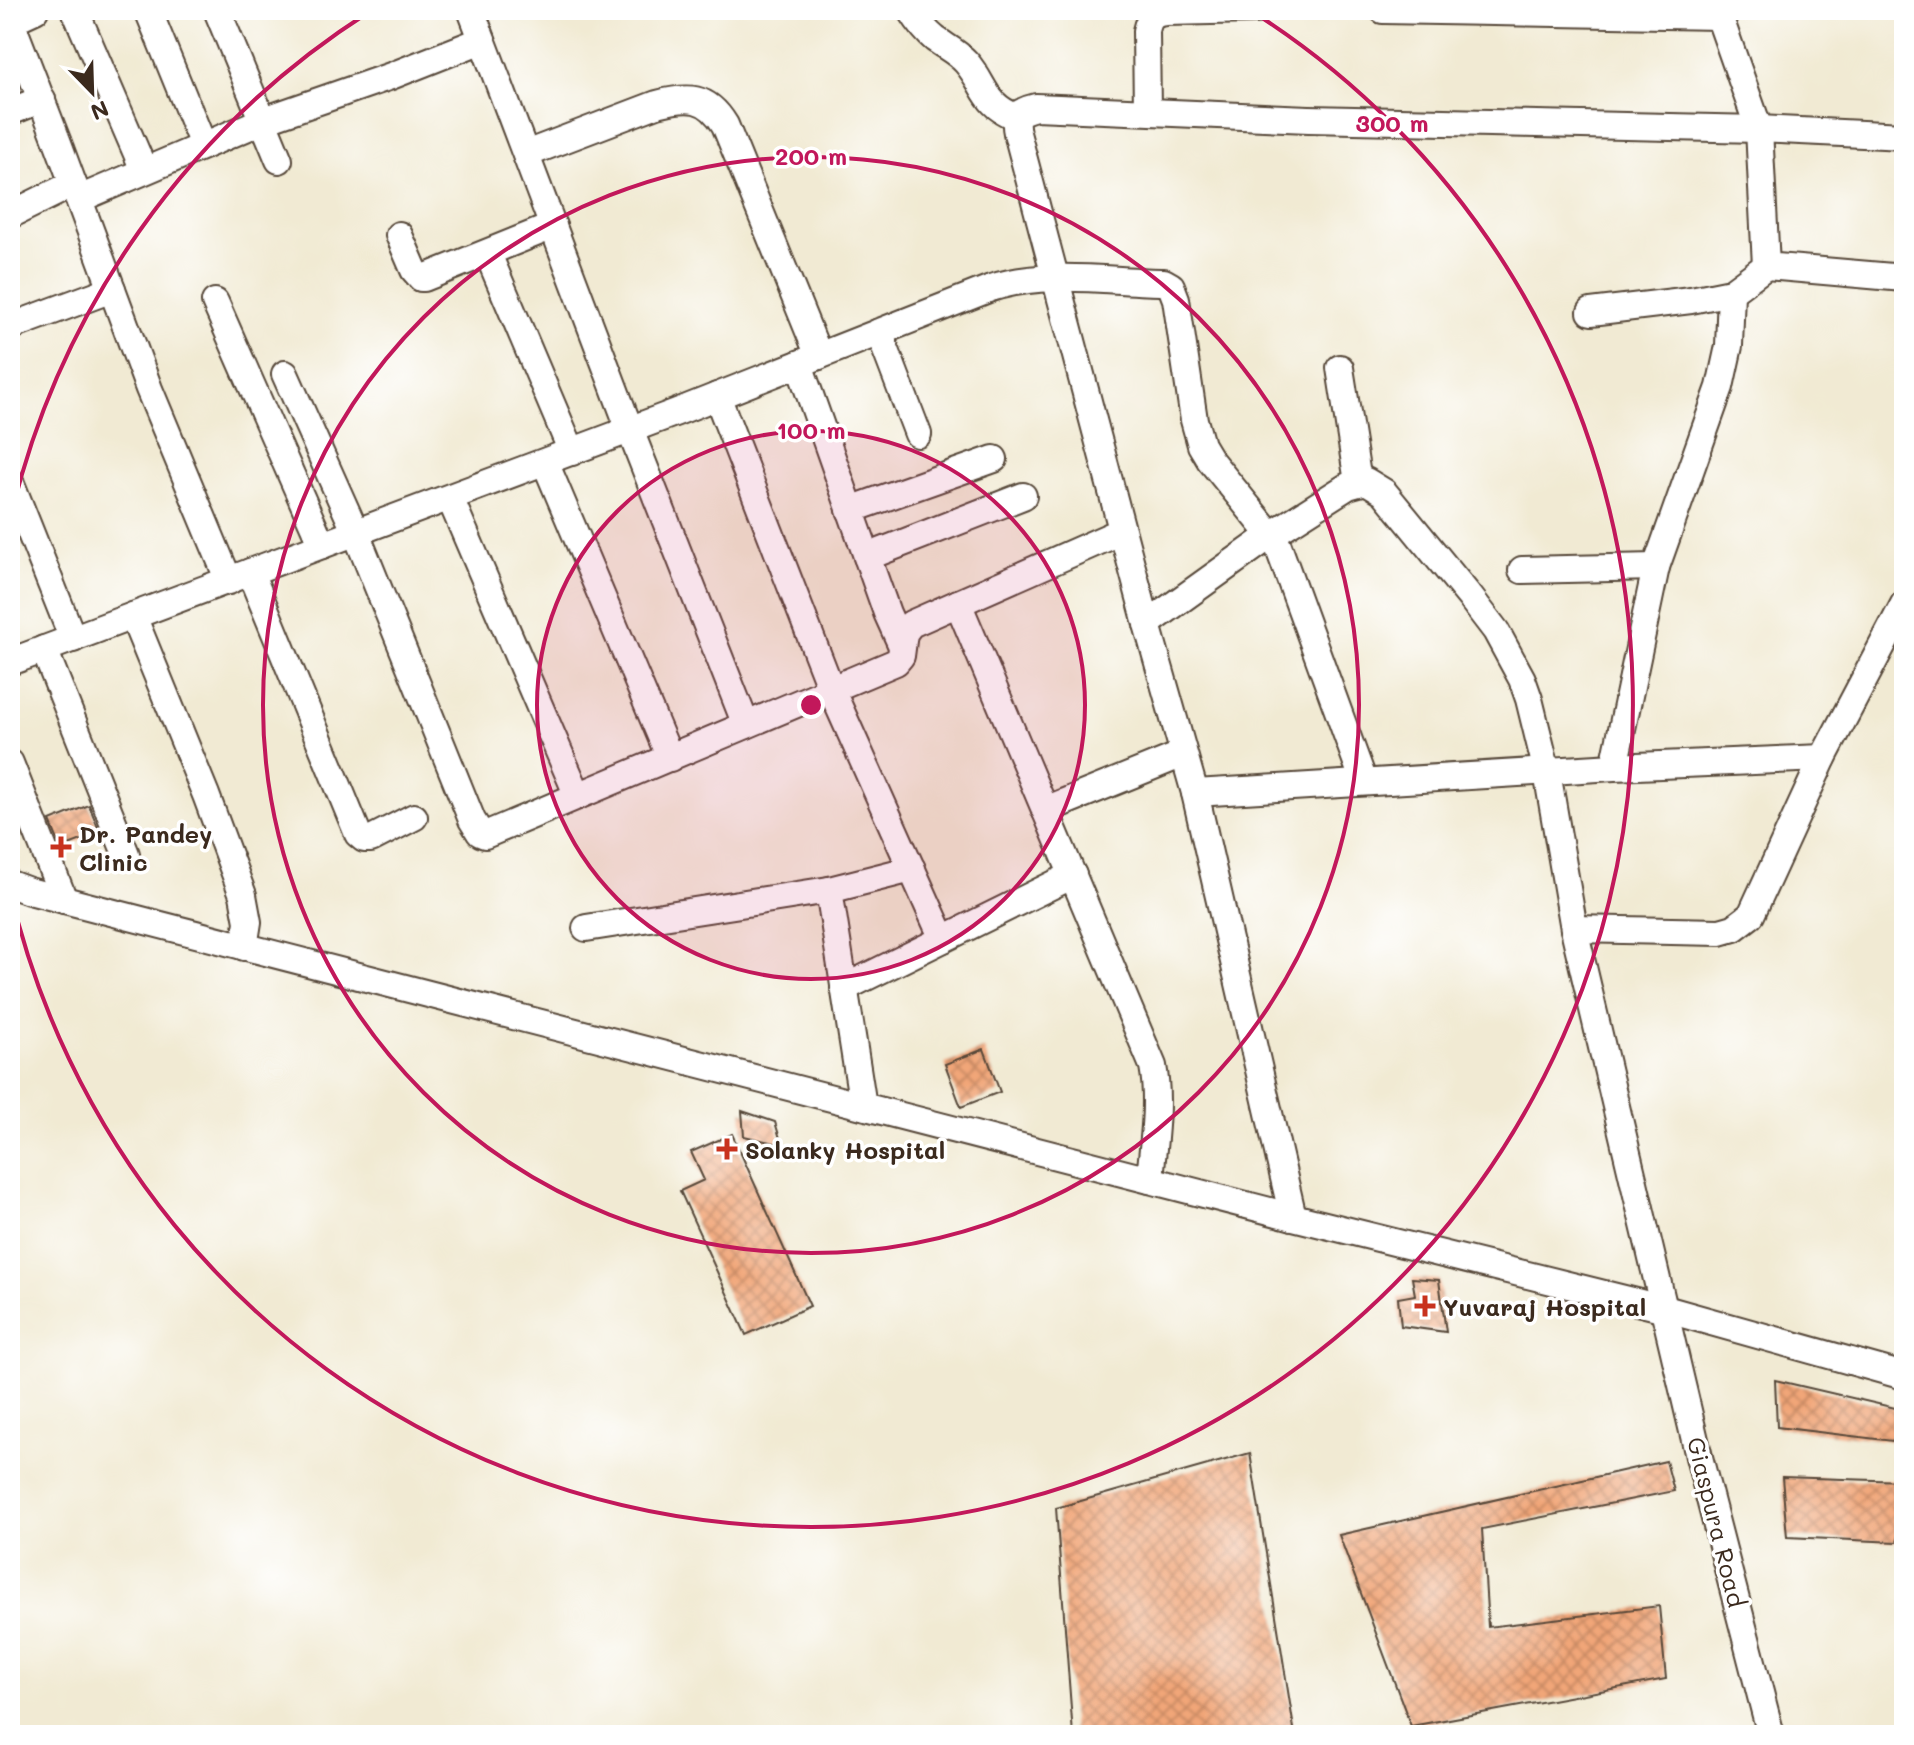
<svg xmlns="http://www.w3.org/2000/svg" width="1914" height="1745" viewBox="0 0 1914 1745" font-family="Mali,sans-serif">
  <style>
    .building { fill: url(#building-cross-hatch) }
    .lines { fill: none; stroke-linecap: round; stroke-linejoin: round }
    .minor-casing { stroke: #564739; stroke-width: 30 }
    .minor { stroke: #fff; stroke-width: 26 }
    .ring { fill: none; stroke: #c2185b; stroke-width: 4 }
    .poi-dot { fill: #c8321e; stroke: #fff; stroke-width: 3 }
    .labels { text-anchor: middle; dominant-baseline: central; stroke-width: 7; stroke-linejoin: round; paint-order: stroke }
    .poi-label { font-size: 24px; font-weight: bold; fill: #3b2a1e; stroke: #fff; text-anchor: start }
    .street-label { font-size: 24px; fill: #3b2a1e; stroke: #fff }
    .centre { fill: #c2185b; stroke: #fff; stroke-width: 4 }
    .ring-label { font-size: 24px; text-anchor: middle; font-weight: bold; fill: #c2185b; stroke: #fff; stroke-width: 7; stroke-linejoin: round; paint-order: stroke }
  </style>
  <defs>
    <pattern id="building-cross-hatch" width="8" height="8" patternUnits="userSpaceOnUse" patternTransform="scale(2)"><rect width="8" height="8" fill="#f1a678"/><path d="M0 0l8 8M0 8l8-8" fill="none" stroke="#c48762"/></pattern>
  </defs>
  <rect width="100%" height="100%" fill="#fff"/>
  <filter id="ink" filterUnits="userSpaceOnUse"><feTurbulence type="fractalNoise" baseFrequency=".0125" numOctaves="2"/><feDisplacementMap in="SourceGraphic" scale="16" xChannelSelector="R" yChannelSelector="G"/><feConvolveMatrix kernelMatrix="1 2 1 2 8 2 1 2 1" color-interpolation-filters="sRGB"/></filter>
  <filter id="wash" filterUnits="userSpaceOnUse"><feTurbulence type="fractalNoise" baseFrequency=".006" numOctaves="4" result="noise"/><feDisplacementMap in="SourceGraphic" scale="32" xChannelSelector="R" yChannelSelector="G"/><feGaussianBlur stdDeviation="1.8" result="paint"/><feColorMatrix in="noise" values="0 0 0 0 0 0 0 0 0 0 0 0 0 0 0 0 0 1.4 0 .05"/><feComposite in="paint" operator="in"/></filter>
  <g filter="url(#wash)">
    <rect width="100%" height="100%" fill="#f1ead3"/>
    <g id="blocks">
      <g class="building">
        <path d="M 89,805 L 100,833 L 61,848 L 50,821 Z"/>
        <path d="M 984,1049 L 1000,1092 L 961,1107 L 945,1064 Z"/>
        <path d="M 742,1111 L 775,1122 L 782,1145 L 744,1136 Z"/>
        <path d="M 732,1134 L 810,1306 L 746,1335 L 680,1191 L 704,1180 L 691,1152 Z"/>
        <path d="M 1412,1278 L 1439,1280 L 1446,1332 L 1401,1326 L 1398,1298 L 1415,1295 Z"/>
        <path d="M 1775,1380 L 1904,1410 L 1904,1428 L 1901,1442 L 1777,1427 Z"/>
        <path d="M 1250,1453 L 1295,1735 L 1073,1735 L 1056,1508 Z"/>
        <path d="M 1666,1461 L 1674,1491 L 1482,1529 L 1488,1627 L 1659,1606 L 1666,1679 L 1411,1726 L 1339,1535 Z"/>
        <path d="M 1782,1477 L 1904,1481 L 1904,1521 L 1897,1542 L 1787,1537 Z"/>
      </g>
    </g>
  </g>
  <g filter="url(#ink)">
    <use href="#blocks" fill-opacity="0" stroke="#564739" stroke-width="2"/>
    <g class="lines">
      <defs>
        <g id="minor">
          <path d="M 75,10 L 144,170"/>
          <path d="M 148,10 L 203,145"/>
          <path d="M 217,10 L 279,160"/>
          <path d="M 471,10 L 630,430 L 746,725"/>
          <path d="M 911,10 C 918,21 925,31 935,39 C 946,47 957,52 966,62 C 986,85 984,105 1016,117"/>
          <path d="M 1383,10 L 1719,16"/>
          <path d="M 1717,10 L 1759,129 L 1766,266 L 1904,278"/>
          <path d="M 10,19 L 58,143 L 149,389 L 229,581"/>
          <path d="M 11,21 L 35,10"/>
          <path d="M 1147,111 L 1146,31 C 1149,18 1152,14 1166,12 L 1256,10"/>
          <path d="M 10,112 L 42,99"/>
          <path d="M 526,154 L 657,104 C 688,96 707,95 725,125 L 819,356"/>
          <path d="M 79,199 L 264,120 L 391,76 L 482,40"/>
          <path d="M 10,215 L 73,184"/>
          <path d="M 399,235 L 414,270 L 421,278 L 424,278 L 553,226"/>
          <path d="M 488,254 L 572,452"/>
          <path d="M 215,302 L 322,545"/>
          <path d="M 1591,312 L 1691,300 L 1731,292 L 1766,266"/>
          <path d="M 10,327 L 112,289"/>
          <path d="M 879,332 L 918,434"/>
          <path d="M 799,364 L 887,613 L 901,644"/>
          <path d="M 1340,368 L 1358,482"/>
          <path d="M 285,374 L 356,533 L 472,820 L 480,833 L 485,835 L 896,662 L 901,656 L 904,633 L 911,624 L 1122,531"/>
          <path d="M 717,396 L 831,689 L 943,939"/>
          <path d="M 545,462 L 670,758"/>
          <path d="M 10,481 L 73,639"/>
          <path d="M 450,498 L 578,796"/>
          <path d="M 850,510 L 994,459"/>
          <path d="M 867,557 L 1023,496"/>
          <path d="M 1522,570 L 1656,567"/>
          <path d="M 250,572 L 358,834 L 364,839 L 371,839 L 414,817"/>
          <path d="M 958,603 L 1153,1066 C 1160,1103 1153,1142 1150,1180"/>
          <path d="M 133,616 L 206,795 L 243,895 L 248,922 L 244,947"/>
          <path d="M 1147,624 L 1271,535 L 1348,486 L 1366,481 L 1384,492 L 1470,597 L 1496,631 L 1522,679 L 1529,699 L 1547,772 L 1574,929 L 1699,1457 L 1771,1735"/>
          <path d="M 44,649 L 126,854"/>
          <path d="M 10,662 L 677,412 L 991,288 C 1046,270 1107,281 1164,282 L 1171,286 L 1176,299 L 1194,420 L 1201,445 L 1210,460 L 1271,535 L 1278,546 L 1364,782"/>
          <path d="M 10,763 L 64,900"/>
          <path d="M 1614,767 L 1656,567 L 1720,387 L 1729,346 L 1731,292"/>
          <path d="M 1195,793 L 1614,767 L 1823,758"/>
          <path d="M 1045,810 L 1183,754"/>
          <path d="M 10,884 L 29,891 L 64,900 L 1293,1217 L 1665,1309 L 1904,1376"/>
          <path d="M 829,890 L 863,1106"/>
          <path d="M 586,928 L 829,890 L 912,869"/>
          <path d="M 1574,929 L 1720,932 L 1734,928 L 1751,915 L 1823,758 L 1904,604"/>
          <path d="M 844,988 L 1073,875"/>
          <path d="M 1293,1217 L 1195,793 L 1147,624 L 1017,133 C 1013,115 1019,111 1036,107 L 1309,119 L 1759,129 L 1904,136"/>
        </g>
      </defs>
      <use href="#minor" class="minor-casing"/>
      <use href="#minor" class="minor"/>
    </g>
  </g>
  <circle cx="811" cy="705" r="274" fill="#c2185b" fill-opacity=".12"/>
  <g class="ring">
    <circle cx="811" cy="705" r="274"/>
    <circle cx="811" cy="705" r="548"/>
    <path d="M10 520A822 822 0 0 1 369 12M1253 12A822 822 0 1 1 10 890"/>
  </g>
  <g class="poi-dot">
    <path d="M57 835h8v8h8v8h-8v8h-8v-8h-8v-8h8z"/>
    <path d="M723 1137h8v8h8v8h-8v8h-8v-8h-8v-8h8z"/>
    <path d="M1421 1294h8v8h8v8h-8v8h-8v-8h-8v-8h8z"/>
  </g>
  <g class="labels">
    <g class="poi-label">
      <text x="79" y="833">Dr. Pandey<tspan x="79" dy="28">Clinic</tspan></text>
      <text x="745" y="1149">Solanky Hospital</text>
      <text x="1443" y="1306">Yuvaraj Hospital</text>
    </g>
    <g class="street-label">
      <text transform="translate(1717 1522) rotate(76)">Giaspura Road</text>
    </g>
  </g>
  <circle cx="811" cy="705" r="12" class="centre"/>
  <g class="ring-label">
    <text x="1392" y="132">300 m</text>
    <text x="811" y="165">200 m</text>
    <text x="811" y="439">100 m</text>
  </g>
  <rect width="1914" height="1745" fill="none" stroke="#fff" stroke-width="40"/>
  <g transform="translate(92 92) rotate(157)" stroke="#ffffff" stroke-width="6" paint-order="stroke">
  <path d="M0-6L14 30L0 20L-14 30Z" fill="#3b2a1e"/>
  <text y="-12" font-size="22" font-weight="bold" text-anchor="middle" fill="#3b2a1e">N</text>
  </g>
</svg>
